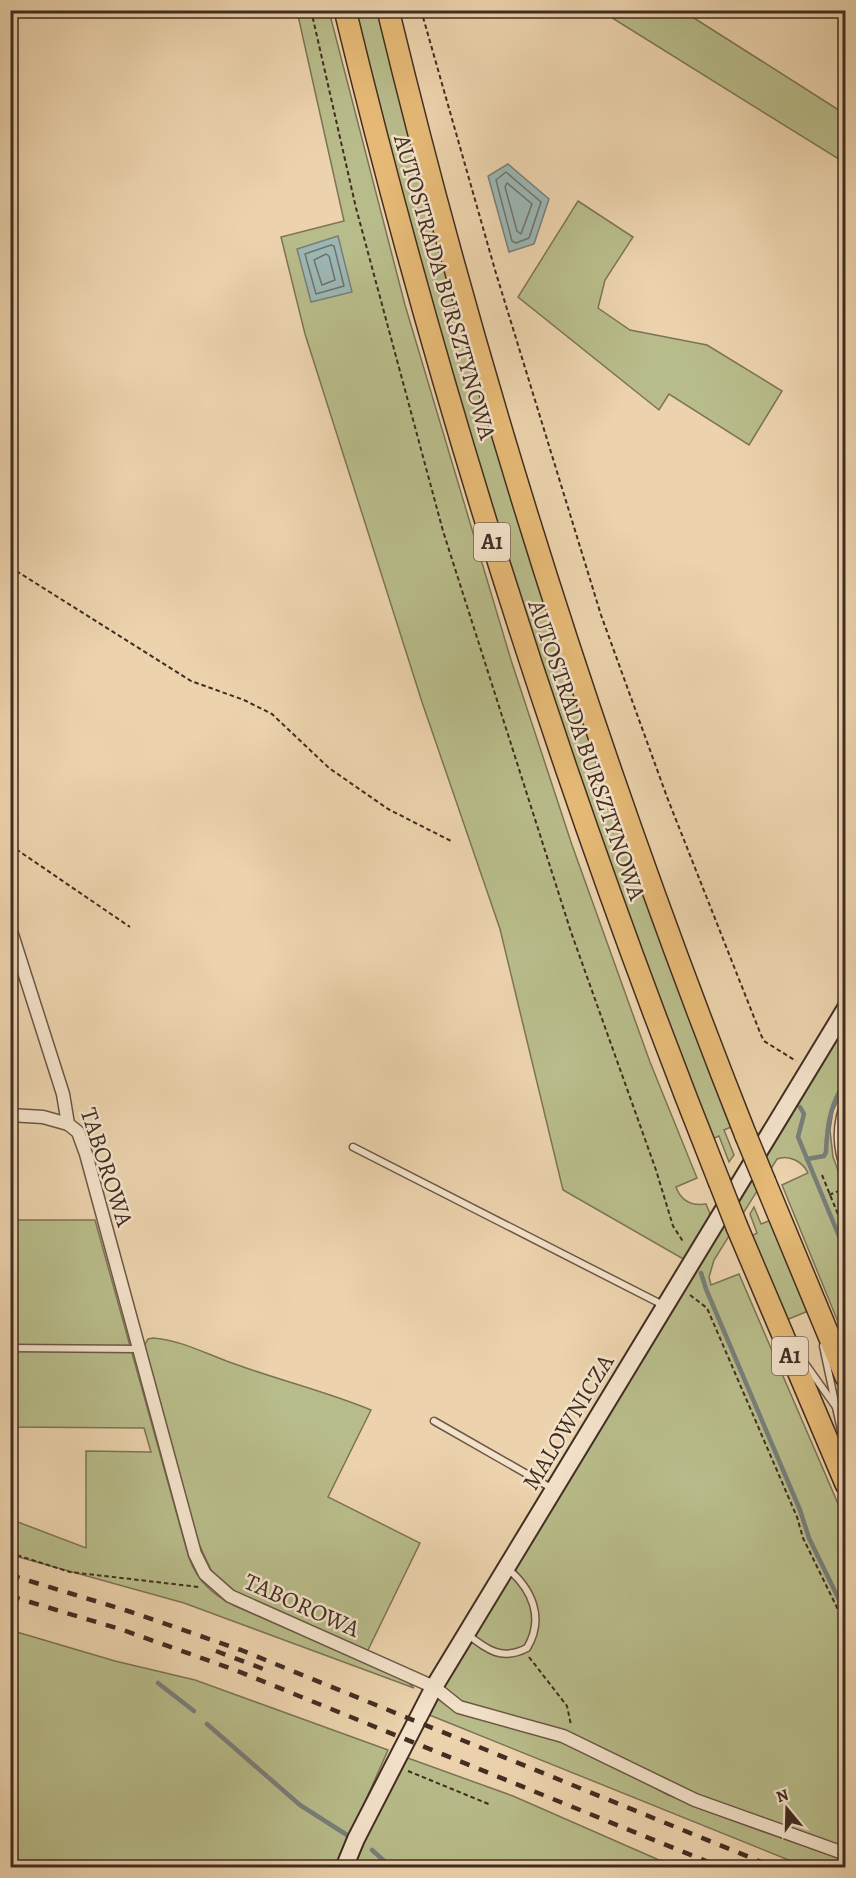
<svg xmlns="http://www.w3.org/2000/svg" width="856" height="1878" viewBox="0 0 856 1878" font-family="Alegreya,serif">
  <style>
    .green { fill: #b8bc8a; stroke: #7c7456; stroke-width: 1.5 }
    .water { fill: #9cb6b4; stroke: #787f7a; stroke-width: 1.5 }
    .lines { fill: none; stroke-linecap: round; stroke-linejoin: round }
    .shore { stroke: #6e726b; stroke-width: 1.5 }
    .stream { stroke: #787f7a; stroke-width: 4.5 }
    .lane-casing { stroke: #6c5645; stroke-width: 9 }
    .street-casing { stroke: #6c5645; stroke-width: 15 }
    .secondary-casing { stroke: #412d22; stroke-width: 20 }
    .highway-casing { stroke: #412d22; stroke-width: 24 }
    .path { stroke: #412d22; stroke-width: 2; stroke-dasharray: 4.5 3; stroke-linecap: butt }
    .lane { stroke: #f3e2ca; stroke-width: 6 }
    .street { stroke: #f3e2ca; stroke-width: 12 }
    .secondary { stroke: #f3e2ca; stroke-width: 16 }
    .highway { stroke: #e6ba76; stroke-width: 21 }
    .rail { stroke: #412d22; stroke-width: 4.5; stroke-dasharray: 10 10; stroke-linecap: butt }
    .highway-bridge-casing { stroke: #412d22; stroke-width: 24; stroke-linecap: butt }
    .highway-bridge { stroke: #e6ba76; stroke-width: 21 }
    .labels { text-anchor: middle; dominant-baseline: central; stroke-width: 5; stroke-linejoin: round; paint-order: stroke }
    .shield { fill: #f3e2ca; stroke: #766354; stroke-width: 1.5 }
    .shield-label { font-size: 22px; font-weight: bold; fill: #412d22 }
    .street-label { font-size: 24px; fill: #412d22; stroke: #f3e2ca }
  </style>
  <rect width="100%" height="100%" fill="#ecd3ad"/>
  <filter id="stains"><feTurbulence type="fractalNoise" baseFrequency=".00333" numOctaves="4"/><feColorMatrix values="0 0 0 0 .2 0 0 0 0 .09 0 0 0 0 .02 0 0 0 .5 -.17"/></filter>
  <radialGradient id="worn" r=".72"><stop offset=".6" stop-color="#630" stop-opacity="0"/><stop offset="1" stop-color="#630" stop-opacity=".3"/></radialGradient>
  <g class="green">
    <path d="M 297,11 L 329,11 L 405,305 L 511,660 L 572,845 L 650,1062 L 697,1178 L 676,1187 C 681,1201 692,1206 706,1204 L 711,1216 L 685,1260 L 563,1190 L 500,929 L 422,702 L 305,334 L 281,237 L 344,221 Z"/>
    <path d="M 354,11 L 379,11 L 407,121 L 731,1127 L 724,1130 L 734,1155 L 729,1162 L 719,1136 L 710,1140 C 636,939 560,738 497,533 C 444,360 399,185 354,11 Z"/>
    <path d="M 601,11 L 683,11 L 845,114 L 845,163 Z"/>
    <path d="M 578,201 L 633,237 L 605,280 L 598,308 L 630,330 L 707,345 L 782,391 L 749,445 L 669,394 L 659,410 L 518,297 Z"/>
    <path d="M 845,1021 L 845,1086 L 833,1111 L 830,1130 L 833,1157 L 845,1189 L 845,1339 L 782,1185 L 808,1173 C 803,1162 789,1154 777,1159 L 714,1260 L 709,1277 L 711,1285 L 739,1274 L 845,1520 L 845,1848 L 680,1790 L 565,1731 L 459,1701 L 441,1689 Z"/>
    <path d="M 754,1207 L 761,1224 L 771,1220 L 808,1311 L 784,1321 L 750,1237 L 757,1233 L 750,1214 Z"/>
    <path d="M 11,1220 L 95,1220 L 189,1558 C 198,1582 212,1594 235,1606 L 406,1680 L 414,1688 L 184,1603 L 11,1555 L 10,1519 L 86,1548 L 86,1451 L 151,1452 L 144,1428 L 11,1427 Z"/>
    <path d="M 153,1338 C 181,1340 206,1354 232,1363 C 278,1380 325,1391 371,1410 L 328,1497 L 420,1543 L 367,1652 L 239,1596 L 212,1572 L 198,1542 L 144,1346 L 148,1339 Z"/>
    <path d="M 10,1630 L 115,1661 L 195,1680 L 388,1750 L 336,1867 L 11,1867 Z"/>
    <path d="M 436,1698 L 452,1709 L 539,1734 L 585,1751 L 668,1795 L 845,1858 L 845,1867 L 806,1867 L 427,1714 Z"/>
    <path d="M 405,1757 L 513,1796 L 675,1867 L 351,1868 Z"/>
  </g>
  <g class="water">
    <path d="M 508,164 L 549,199 L 534,244 L 509,252 L 488,176 Z"/>
    <path d="M 338,236 L 352,292 L 311,302 L 297,249 Z"/>
  </g>
  <g class="lines">
    <g class="shore">
      <path d="M 506,172 L 541,202 L 529,238 L 516,243 L 512,241 L 496,180 Z"/>
      <path d="M 507,183 L 532,204 L 521,234 L 517,231 L 505,187 Z"/>
      <path d="M 331,245 L 334,246 L 344,286 L 316,294 L 305,254 Z"/>
      <path d="M 326,254 L 329,256 L 335,280 L 322,285 L 314,260 Z"/>
    </g>
    <g class="stream">
      <path d="M 800,1107 L 804,1114 L 798,1137 L 846,1253"/>
      <path d="M 807,1159 L 824,1156 L 826,1152 C 827,1126 830,1103 846,1081"/>
      <path d="M 701,1273 L 706,1289 L 800,1510 L 809,1538 L 846,1614"/>
      <path d="M 158,1683 L 194,1711"/>
      <path d="M 207,1724 L 300,1805 L 347,1835"/>
      <path d="M 372,1850 L 392,1868"/>
    </g>
    <defs>
      <g id="lane">
        <path d="M 846,1098 C 835,1123 835,1148 846,1174"/>
        <path d="M 353,1147 L 665,1306"/>
        <path d="M 823,1346 L 846,1454"/>
        <path d="M 10,1348 L 139,1349"/>
        <path d="M 804,1362 L 846,1421"/>
        <path d="M 434,1421 L 553,1489"/>
        <path d="M 467,1634 C 487,1650 502,1661 527,1648 C 545,1618 532,1589 507,1568"/>
      </g>
      <g id="street">
        <path d="M 10,928 L 63,1094 L 68,1124 L 78,1132 L 86,1154 L 195,1554 L 205,1574 L 230,1596 L 434,1687 L 459,1707 L 563,1736 L 695,1800 L 846,1854"/>
        <path d="M 10,1115 L 43,1117 L 68,1124"/>
      </g>
      <path id="secondary" d="M 344,1868 L 356,1839 L 434,1687 L 846,1008"/>
      <g id="highway">
        <path d="M 345,10 C 442,410 567,800 719,1181"/>
        <path d="M 388,10 C 481,394 601,770 746,1136"/>
        <path d="M 765,1182 L 846,1377"/>
        <path d="M 737,1227 L 846,1484"/>
      </g>
    </defs>
    <use href="#lane" class="lane-casing"/>
    <use href="#street" class="street-casing"/>
    <use href="#secondary" class="secondary-casing"/>
    <use href="#highway" class="highway-casing"/>
    <g class="path">
      <path d="M 311,10 L 356,208 L 443,531 L 571,932 L 656,1170 L 673,1226 L 684,1243"/>
      <path d="M 421,10 L 495,270 L 601,615 L 667,797 L 761,1035 L 764,1041 L 796,1061"/>
      <path d="M 10,567 L 191,681 L 244,700 L 272,714 L 329,768 L 388,809 L 451,841"/>
      <path d="M 10,845 L 130,927"/>
      <path d="M 822,1175 L 846,1234"/>
      <path d="M 829,1195 L 846,1188"/>
      <path d="M 690,1295 L 707,1308 L 797,1517 L 803,1538 L 846,1626"/>
      <path d="M 10,1553 L 70,1572 L 199,1587"/>
      <path d="M 529,1657 L 567,1706 L 571,1725"/>
      <path d="M 408,1771 L 491,1805"/>
    </g>
    <use href="#lane" class="lane"/>
    <use href="#street" class="street"/>
    <use href="#secondary" class="secondary"/>
    <use href="#highway" class="highway"/>
    <g class="rail">
      <path d="M 10,1575 L 128,1611 L 241,1650 L 776,1868"/>
      <path d="M 10,1596 L 123,1630 L 235,1670 L 723,1868"/>
      <path d="M 216,1651 L 266,1670"/>
    </g>
    <defs>
      <g id="highway-bridge">
        <path d="M 746,1136 L 765,1182"/>
        <path d="M 719,1181 L 737,1227"/>
      </g>
    </defs>
    <use href="#highway-bridge" class="highway-bridge-casing"/>
    <use href="#highway-bridge" class="highway-bridge"/>
  </g>
  <g class="labels">
    <g class="shield">
      <rect x="474" y="523" width="36" height="38" rx="4.5"/>
      <rect x="772" y="1337" width="36" height="38" rx="4.5"/>
    </g>
    <g class="shield-label">
      <text x="492" y="542">A1</text>
      <text x="790" y="1356">A1</text>
    </g>
    <g class="street-label">
      <text transform="translate(445 287) rotate(74)">AUTOSTRADA BURSZTYNOWA</text>
      <text transform="translate(587 750) rotate(71)">AUTOSTRADA BURSZTYNOWA</text>
      <text transform="translate(107 1167) rotate(72)">TABOROWA</text>
      <text transform="translate(568 1422) rotate(-59)">MALOWNICZA</text>
      <text transform="translate(302 1605) rotate(24)">TABOROWA</text>
    </g>
  </g>
  <rect width="856" height="1878" fill="none" stroke="#ecd3ad" stroke-width="36"/>
  <rect x="12" y="12" width="832" height="1854" fill="none" stroke="#412d22" stroke-width="3"/>
  <rect x="18" y="18" width="820" height="1842" fill="none" stroke="#412d22" stroke-width="1.5"/>
  <g transform="translate(787 1809) rotate(341)" stroke="#f3e2ca" stroke-width="4.5" paint-order="stroke">
  <path d="M0-4.5L10 22L0 15L-10 22Z" fill="#412d22"/>
  <text y="-9" font-size="16" font-weight="bold" text-anchor="middle" fill="#412d22">N</text>
  </g>
  <rect width="100%" height="100%" filter="url(#stains)"/>
  <rect width="100%" height="100%" fill="url(#worn)"/>
</svg>
